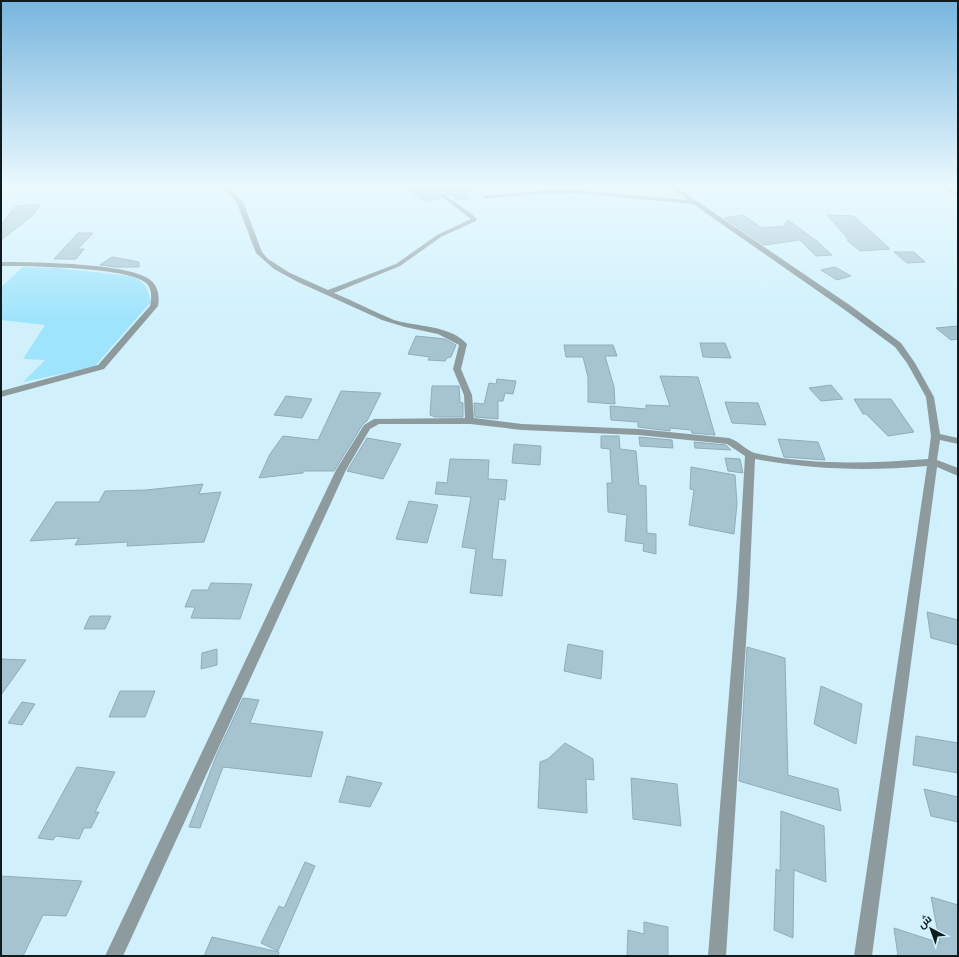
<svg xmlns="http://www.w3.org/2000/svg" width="959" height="957" viewBox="0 0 959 957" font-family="'PT Sans',Cairo,sans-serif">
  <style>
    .green { fill: #9ee4fc }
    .building { fill: #a5c4d0; stroke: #8eadb8 }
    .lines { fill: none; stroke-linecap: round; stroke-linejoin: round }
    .street { fill: #8d9b9f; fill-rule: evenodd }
  </style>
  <rect width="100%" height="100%" fill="#d0f1fc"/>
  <path class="green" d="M 23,267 L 57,268 L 130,276 C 145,281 148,288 151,302 L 94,367 L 23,382 L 45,360 L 23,359 L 45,325 L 1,320 L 1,287 Z"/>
  <g class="building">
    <path d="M 405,187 L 428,187 L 441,198 L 425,202 Z"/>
    <path d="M 436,187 L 469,187 L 470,190 L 465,192 L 469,198 L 456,200 L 453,194 L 449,196 Z"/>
    <path d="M 41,204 L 31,217 L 1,240 L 1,224 L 16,206 Z"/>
    <path d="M 743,215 L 762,228 L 786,226 L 785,224 L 788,220 L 818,242 L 832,255 L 816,256 L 800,240 L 764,245 L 724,218 Z"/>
    <path d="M 827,215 L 854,216 L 890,249 L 860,251 L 847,240 L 849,240 Z"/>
    <path d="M 78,233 L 93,233 L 78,249 L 84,249 L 76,259 L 54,259 Z"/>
    <path d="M 894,252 L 914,252 L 925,262 L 907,263 Z"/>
    <path d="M 112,257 L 139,262 L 139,267 L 116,267 L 100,265 Z"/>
    <path d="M 835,267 L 851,276 L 837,280 L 821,270 Z"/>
    <path d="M 958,326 L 958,339 L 951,340 L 936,328 Z"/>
    <path d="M 416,336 L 445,339 L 456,345 L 451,357 L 447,358 L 445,361 L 428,360 L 430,357 L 408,354 Z"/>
    <path d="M 700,343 L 725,343 L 731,358 L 703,357 Z"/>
    <path d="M 564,345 L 613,345 L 617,356 L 605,356 L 614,387 L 615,404 L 588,402 L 588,377 L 583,357 L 566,357 Z"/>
    <path d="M 660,376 L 698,377 L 715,435 L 692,433 L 691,430 L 670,428 L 670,431 L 638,427 L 638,422 L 611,420 L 610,406 L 646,409 L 646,405 L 670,406 Z"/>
    <path d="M 497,379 L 516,381 L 513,394 L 505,393 L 503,401 L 498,401 L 498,419 L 475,417 L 474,403 L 484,404 L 489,383 L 496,384 Z"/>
    <path d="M 831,385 L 843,399 L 821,401 L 809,388 Z"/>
    <path d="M 432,386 L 459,386 L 460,402 L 463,403 L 463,417 L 435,417 L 430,415 Z"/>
    <path d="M 341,391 L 381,393 L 367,421 L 363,424 L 334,471 L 304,471 L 303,473 L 259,478 L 270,454 L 283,436 L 318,440 Z"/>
    <path d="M 286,396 L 312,399 L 302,418 L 274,415 Z"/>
    <path d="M 854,399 L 891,399 L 914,432 L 888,436 L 866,414 L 863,414 Z"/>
    <path d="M 725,402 L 758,403 L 766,425 L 732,423 Z"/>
    <path d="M 601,436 L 619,436 L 620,449 L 636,451 L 639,485 L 646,486 L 647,533 L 656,534 L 656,554 L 643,551 L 644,544 L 625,541 L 627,515 L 608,512 L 607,483 L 612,483 L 610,449 L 601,448 Z"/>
    <path d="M 639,437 L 672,440 L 673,448 L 640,446 Z"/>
    <path d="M 367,438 L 401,444 L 383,479 L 347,471 Z"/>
    <path d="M 778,439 L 818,442 L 825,460 L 784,457 Z"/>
    <path d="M 694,442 L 726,445 L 731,450 L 695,448 Z"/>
    <path d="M 514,444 L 541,446 L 540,465 L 512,463 Z"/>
    <path d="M 725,458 L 740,459 L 743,473 L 728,471 Z"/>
    <path d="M 450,459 L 489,460 L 488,479 L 507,480 L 505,500 L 499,499 L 492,559 L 506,560 L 502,596 L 470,593 L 476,549 L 462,547 L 471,497 L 435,494 L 437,482 L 447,483 Z"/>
    <path d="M 691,467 L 735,475 L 737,504 L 734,534 L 689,525 L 694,490 L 690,489 Z"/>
    <path d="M 203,484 L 199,494 L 221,492 L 204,542 L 127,546 L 128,542 L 75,545 L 79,538 L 30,541 L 56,502 L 99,502 L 105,491 L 146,490 Z"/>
    <path d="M 409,501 L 438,505 L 427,543 L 396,539 Z"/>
    <path d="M 211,583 L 252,584 L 240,619 L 191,618 L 195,607 L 185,607 L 192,590 L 208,590 Z"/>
    <path d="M 927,612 L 958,620 L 958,645 L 931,638 Z"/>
    <path d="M 90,616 L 111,616 L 105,629 L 84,629 Z"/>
    <path d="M 568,644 L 603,651 L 601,679 L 564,671 Z"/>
    <path d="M 747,647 L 785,658 L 788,775 L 838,789 L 841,811 L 739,781 Z"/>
    <path d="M 217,649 L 217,665 L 201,669 L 202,653 Z"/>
    <path d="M 1,659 L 26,660 L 1,695 Z"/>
    <path d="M 821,686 L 862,704 L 856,744 L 814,724 Z"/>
    <path d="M 120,691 L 155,691 L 145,717 L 109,717 Z"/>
    <path d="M 243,698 L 259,700 L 250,723 L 323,732 L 311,777 L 223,767 L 200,828 L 189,827 L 217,754 Z"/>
    <path d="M 22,702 L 35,704 L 22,725 L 8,723 Z"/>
    <path d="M 916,736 L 958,743 L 958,773 L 913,765 Z"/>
    <path d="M 565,743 L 593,759 L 594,780 L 586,779 L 587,813 L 538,808 L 540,762 L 548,759 Z"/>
    <path d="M 77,767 L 115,772 L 95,812 L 99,812 L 91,828 L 84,828 L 79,839 L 56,836 L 53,840 L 38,838 Z"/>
    <path d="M 347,776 L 382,783 L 370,807 L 339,802 Z"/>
    <path d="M 631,778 L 677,784 L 681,826 L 633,819 Z"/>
    <path d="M 924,789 L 958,797 L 958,822 L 931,816 Z"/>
    <path d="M 781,811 L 824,826 L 826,882 L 794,870 L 793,938 L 774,930 L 776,869 L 780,871 Z"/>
    <path d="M 305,862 L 315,866 L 278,951 L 261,943 L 279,906 L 284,908 Z"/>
    <path d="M 1,876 L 82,881 L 66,916 L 43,915 L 23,956 L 1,956 Z"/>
    <path d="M 931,897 L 958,905 L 958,956 L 898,956 L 894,928 L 940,943 Z"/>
    <path d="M 644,922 L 668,927 L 668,956 L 627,956 L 628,930 L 644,934 Z"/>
    <path d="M 212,937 L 279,952 L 278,956 L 204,956 Z"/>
  </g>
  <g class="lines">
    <g class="street">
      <path d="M 1,187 L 6,187 L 1,189 Z"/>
      <path d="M 222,187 L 227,187 L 243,202 L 262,252 L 268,259 L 290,273 L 328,290 L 396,264 L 437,235 L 471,219 L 429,187 L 434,187 L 473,215 L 477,220 L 476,221 L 441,237 L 400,266 L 334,293 C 354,301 374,312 394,320 C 417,327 450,325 467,344 L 461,369 L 472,395 L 474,418 L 522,424 L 639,429 L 729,438 C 739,441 747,451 755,453 C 809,466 873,463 928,459 L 931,436 L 926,397 L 907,363 L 895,347 L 845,310 L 693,204 L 575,193 L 536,194 L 483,199 L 483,197 L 485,196 L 536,191 L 575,190 L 688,200 L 670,187 L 676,187 L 851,306 L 901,343 L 915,363 L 934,397 L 940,434 L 958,438 L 958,444 L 940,440 L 937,460 L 958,468 L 958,476 L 937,467 L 872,956 L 854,956 L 927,466 C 869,471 812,470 755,459 L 749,595 L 726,956 L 708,956 L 737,595 L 745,456 L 727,444 L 639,435 L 522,430 L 470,424 L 379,424 L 370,429 L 346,470 L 123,956 L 105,956 L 336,470 L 364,425 L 374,419 L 465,418 L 464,395 L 453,369 L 459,345 L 438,334 L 405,327 L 382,320 L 298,282 L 274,269 L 256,253 L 237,203 Z"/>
      <path d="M 942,187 L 948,187 L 958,193 L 958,197 Z"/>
      <path d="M 1,262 C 31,262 127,263 149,279 C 158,285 160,296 158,306 L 104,369 L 1,397 L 1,391 L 98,365 L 150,306 C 152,298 152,288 146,283 C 129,267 27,266 1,266 Z"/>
    </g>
  </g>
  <linearGradient id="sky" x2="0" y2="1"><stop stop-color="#78b5de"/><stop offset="0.58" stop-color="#eaf9fe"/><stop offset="1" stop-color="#eaf9fe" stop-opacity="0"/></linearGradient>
  <rect width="959" height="321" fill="url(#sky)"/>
  <rect width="959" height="957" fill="none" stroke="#0f1b1f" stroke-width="4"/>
  <g transform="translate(931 929) rotate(319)" stroke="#d0f1fc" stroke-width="3" paint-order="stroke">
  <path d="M0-3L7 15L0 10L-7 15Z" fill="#0f1b1f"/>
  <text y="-6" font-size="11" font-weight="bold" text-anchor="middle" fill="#0f1b1f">ش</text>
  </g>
</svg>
